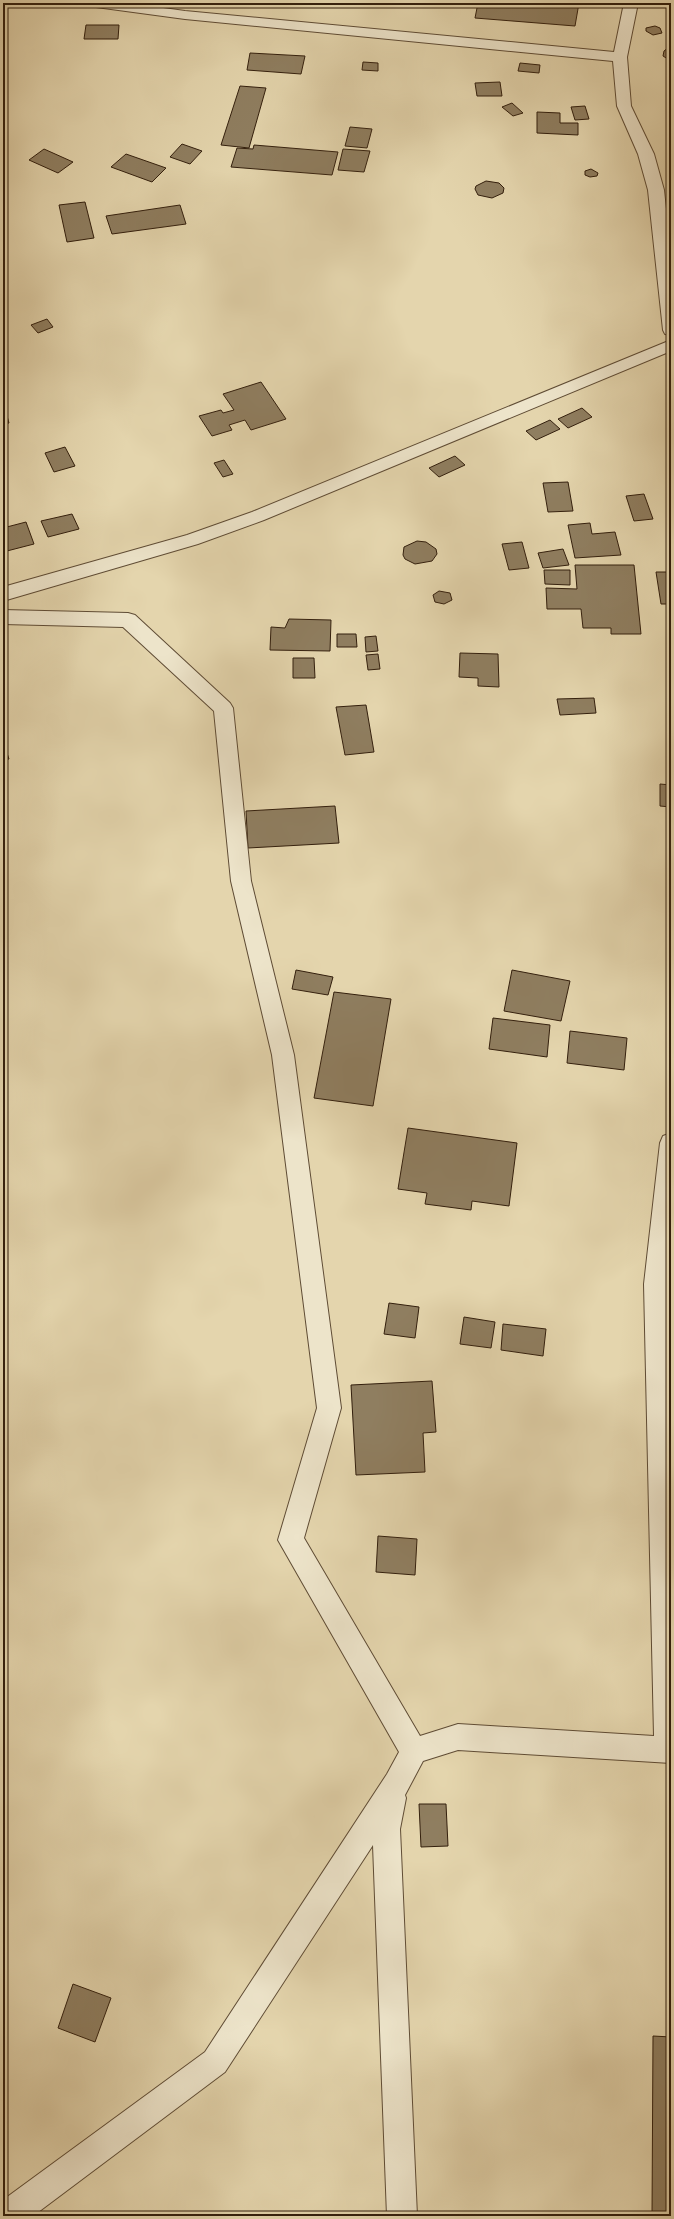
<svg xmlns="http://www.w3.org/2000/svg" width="674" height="2219" viewBox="0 0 674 2219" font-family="'Libre Bodoni',serif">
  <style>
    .building { fill: #8f7e60; stroke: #331f0d }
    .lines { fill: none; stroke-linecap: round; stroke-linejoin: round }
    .street-casing { stroke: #5f4c35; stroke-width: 2 }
    .street { fill: #ede4ca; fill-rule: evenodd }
  </style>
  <rect width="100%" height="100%" fill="#e4d5ad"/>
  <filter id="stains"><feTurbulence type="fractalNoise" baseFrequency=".005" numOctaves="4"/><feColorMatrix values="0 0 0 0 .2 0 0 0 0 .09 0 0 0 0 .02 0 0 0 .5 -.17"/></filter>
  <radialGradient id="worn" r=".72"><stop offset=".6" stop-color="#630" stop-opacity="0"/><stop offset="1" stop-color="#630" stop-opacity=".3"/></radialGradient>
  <g class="building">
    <path d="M 478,3 L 579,3 L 575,26 L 475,18 Z"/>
    <path d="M 86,25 L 119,25 L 118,39 L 84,39 Z"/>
    <path d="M 655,26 L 660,28 L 662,33 L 653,35 L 646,31 L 646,28 Z"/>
    <path d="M 669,47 L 671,47 L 671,61 L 663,56 L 664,51 Z"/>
    <path d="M 250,53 L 305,56 L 301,74 L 247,70 Z"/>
    <path d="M 363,62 L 378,63 L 378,71 L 362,70 Z"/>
    <path d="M 520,63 L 540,65 L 539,73 L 518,71 Z"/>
    <path d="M 500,82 L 502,96 L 477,96 L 475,83 Z"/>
    <path d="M 240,86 L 266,88 L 249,148 L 221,145 Z"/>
    <path d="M 512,103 L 523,113 L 513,116 L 502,107 Z"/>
    <path d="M 585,106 L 589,119 L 575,120 L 571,107 Z"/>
    <path d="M 537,112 L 560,113 L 560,123 L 578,123 L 578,135 L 537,133 Z"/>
    <path d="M 350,127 L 372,129 L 367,148 L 345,146 Z"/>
    <path d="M 182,144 L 202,151 L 190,164 L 170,157 Z"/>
    <path d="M 254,145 L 338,152 L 332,175 L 231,167 L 237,148 L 253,149 Z"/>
    <path d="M 44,149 L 73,162 L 58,173 L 29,160 Z"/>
    <path d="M 343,149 L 370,151 L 364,172 L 338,170 Z"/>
    <path d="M 126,154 L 166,168 L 152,182 L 111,167 Z"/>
    <path d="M 591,169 L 598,173 L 597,176 L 590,177 L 585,175 L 585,171 Z"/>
    <path d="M 486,181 L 499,183 L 504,188 L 503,193 L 492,198 L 478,195 L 475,189 L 476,186 Z"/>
    <path d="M 85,202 L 94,238 L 67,242 L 59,205 Z"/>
    <path d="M 180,205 L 186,224 L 112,234 L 106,216 Z"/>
    <path d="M 47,319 L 53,327 L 38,333 L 31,325 Z"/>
    <path d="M 261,382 L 286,419 L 251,430 L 245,420 L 229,425 L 232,430 L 212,436 L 199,416 L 221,410 L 223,413 L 234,410 L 223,394 Z"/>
    <path d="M 3,402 L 9,423 L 3,424 Z"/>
    <path d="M 582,408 L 592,417 L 568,428 L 558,419 Z"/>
    <path d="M 550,420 L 560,429 L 536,440 L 526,431 Z"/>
    <path d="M 65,447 L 75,466 L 54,472 L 45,453 Z"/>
    <path d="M 455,456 L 465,465 L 439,477 L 429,468 Z"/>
    <path d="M 224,460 L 233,474 L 223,477 L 214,463 Z"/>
    <path d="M 568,482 L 573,511 L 548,512 L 543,483 Z"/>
    <path d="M 644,494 L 653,519 L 634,521 L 626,496 Z"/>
    <path d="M 72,514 L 79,529 L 48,537 L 41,521 Z"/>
    <path d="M 26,522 L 34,544 L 3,552 L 3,528 Z"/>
    <path d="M 590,523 L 592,534 L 615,532 L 621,555 L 575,558 L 568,525 Z"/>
    <path d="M 417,541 L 426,542 L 436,549 L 437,554 L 432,561 L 415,564 L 405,559 L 403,555 L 404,547 Z"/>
    <path d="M 522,542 L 529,568 L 509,570 L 502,544 Z"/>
    <path d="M 563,549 L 569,565 L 543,568 L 538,553 Z"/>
    <path d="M 575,565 L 634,565 L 641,634 L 611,634 L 611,628 L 583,628 L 581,609 L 547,609 L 546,588 L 577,589 Z"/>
    <path d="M 544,570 L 570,570 L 570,585 L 545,584 Z"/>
    <path d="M 656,572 L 671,572 L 671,604 L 661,604 Z"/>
    <path d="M 439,591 L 450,593 L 452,600 L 444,604 L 435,602 L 433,595 Z"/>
    <path d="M 289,619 L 331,620 L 330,651 L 270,650 L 271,627 L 285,628 Z"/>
    <path d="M 337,634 L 356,634 L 357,647 L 337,647 Z"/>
    <path d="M 376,636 L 378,651 L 366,652 L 365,637 Z"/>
    <path d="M 460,653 L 498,654 L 499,687 L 478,686 L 478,678 L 459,677 Z"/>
    <path d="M 378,654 L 380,669 L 368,670 L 366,655 Z"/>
    <path d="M 293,658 L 314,658 L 315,678 L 293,678 Z"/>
    <path d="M 594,698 L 596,713 L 560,715 L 557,699 Z"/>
    <path d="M 366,705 L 374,752 L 345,755 L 336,707 Z"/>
    <path d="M 3,741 L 9,759 L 3,760 Z"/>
    <path d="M 660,784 L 671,785 L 671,807 L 660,806 Z"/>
    <path d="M 335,806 L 339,843 L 248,848 L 246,811 Z"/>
    <path d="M 296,970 L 333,977 L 328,995 L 292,989 Z"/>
    <path d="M 512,970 L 570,981 L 561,1021 L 504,1011 Z"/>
    <path d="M 334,992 L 391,999 L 373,1106 L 314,1098 Z"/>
    <path d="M 493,1018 L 550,1025 L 547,1057 L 489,1049 Z"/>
    <path d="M 570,1031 L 627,1038 L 624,1070 L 567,1063 Z"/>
    <path d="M 408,1128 L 517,1143 L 509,1206 L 472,1201 L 471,1210 L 425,1204 L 427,1193 L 398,1189 Z"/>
    <path d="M 389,1303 L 419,1307 L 415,1338 L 384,1334 Z"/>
    <path d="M 464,1317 L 495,1322 L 491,1348 L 460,1344 Z"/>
    <path d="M 503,1324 L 546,1329 L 543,1356 L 501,1350 Z"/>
    <path d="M 432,1381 L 436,1432 L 423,1433 L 425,1472 L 356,1475 L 351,1385 Z"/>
    <path d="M 378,1536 L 417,1539 L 415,1575 L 376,1572 Z"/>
    <path d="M 419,1804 L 446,1804 L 448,1846 L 421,1847 Z"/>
    <path d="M 73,1984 L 111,1998 L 95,2042 L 58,2028 Z"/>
    <path d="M 653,2036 L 671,2037 L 671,2216 L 652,2216 Z"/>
  </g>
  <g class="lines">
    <defs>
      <g id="street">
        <path d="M 89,3 L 127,3 L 185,11 L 614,52 L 624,3 L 638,3 L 627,57 L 631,106 L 654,154 L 664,190 L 671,256 L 671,335 L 665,334 L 663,330 L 648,190 L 638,154 L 617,106 L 613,61 L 185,19 L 96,7 Z"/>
        <path d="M 671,340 L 671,351 L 264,520 L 198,544 L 3,601 L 3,587 L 187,535 L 252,512 Z"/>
        <path d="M 3,610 L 128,613 L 135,615 L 230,703 L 233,708 L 251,881 L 294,1055 L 341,1408 L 304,1538 L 420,1736 L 458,1724 L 654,1736 L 644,1284 L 660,1143 L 663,1136 L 671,1133 L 671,1251 L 668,1284 L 671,1399 L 671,1763 L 458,1750 L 423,1761 L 405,1795 L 406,1798 L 400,1829 L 417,2216 L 387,2216 L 373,1845 L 225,2072 L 33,2216 L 3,2216 L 3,2200 L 205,2052 L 387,1774 L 399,1752 L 278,1540 L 317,1408 L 272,1055 L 231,881 L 214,711 L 123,627 L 3,624 Z"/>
      </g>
    </defs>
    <use href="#street" class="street-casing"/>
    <use href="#street" class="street"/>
  </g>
  <rect width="674" height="2219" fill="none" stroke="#e4d5ad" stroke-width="16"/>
  <rect x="4" y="4" width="666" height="2211" fill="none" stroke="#331f0d" stroke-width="2"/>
  <rect x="8" y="8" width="658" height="2203" fill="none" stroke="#331f0d"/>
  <rect width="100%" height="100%" filter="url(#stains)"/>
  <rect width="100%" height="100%" fill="url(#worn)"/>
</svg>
